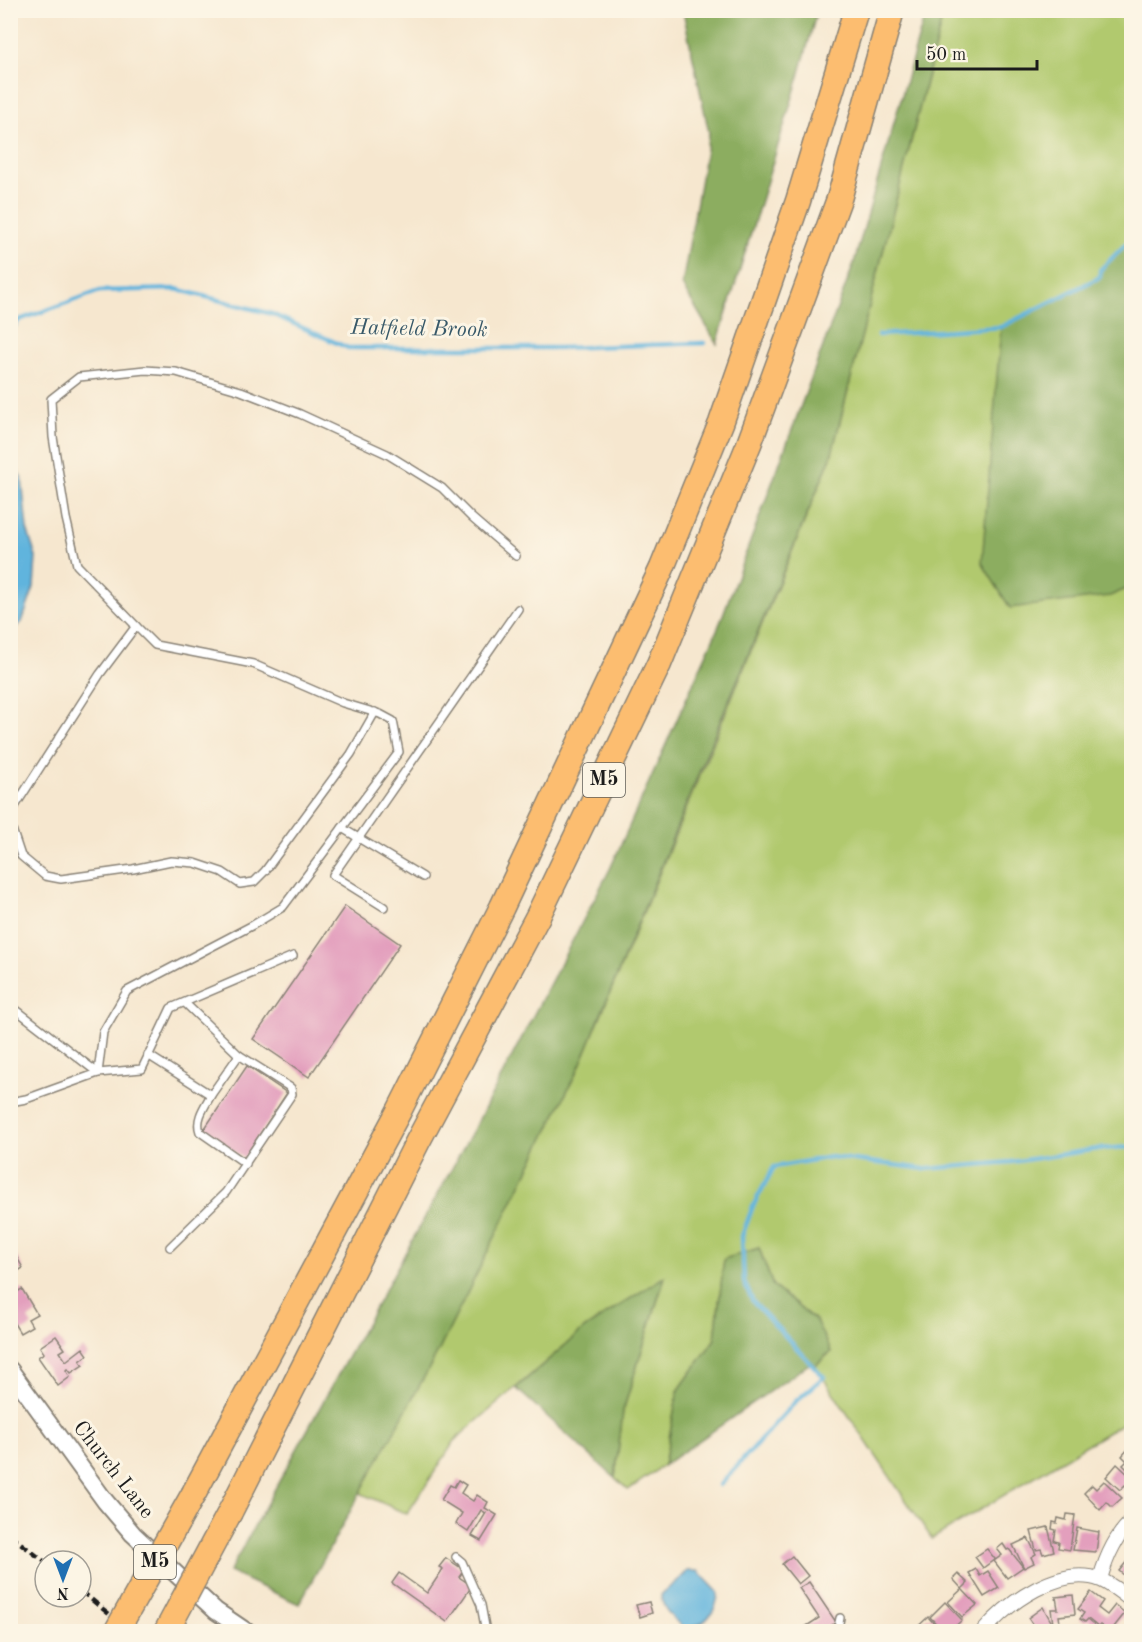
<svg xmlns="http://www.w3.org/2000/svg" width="1142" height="1642" viewBox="0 0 1142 1642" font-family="'Old Standard TT',serif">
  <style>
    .green { fill: #b1c96e; stroke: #667245; stroke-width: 1.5 }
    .forest { fill: #8cad61; stroke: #54643e; stroke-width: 1.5 }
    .water { fill: #61b4dd; stroke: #3e687c; stroke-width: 1.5 }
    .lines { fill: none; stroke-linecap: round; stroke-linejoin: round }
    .stream { stroke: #61b4dd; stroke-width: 4.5 }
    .building { fill: #e39fbd }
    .service-casing { stroke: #898276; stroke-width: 10 }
    .minor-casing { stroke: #898276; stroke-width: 16 }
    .tertiary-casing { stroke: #898276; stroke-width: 20 }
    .motorway-casing { stroke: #898276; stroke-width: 27 }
    .service { stroke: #fff; stroke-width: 7 }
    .minor { stroke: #fff; stroke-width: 14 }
    .tertiary { stroke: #fff; stroke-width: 16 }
    .motorway { stroke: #fcbd6f; stroke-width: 24 }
    .rail { stroke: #1c1c1c; stroke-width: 4.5; stroke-dasharray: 9 4.5; stroke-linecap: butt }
    .motorway-bridge-casing { stroke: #898276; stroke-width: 27; stroke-linecap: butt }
    .motorway-bridge { stroke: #fcbd6f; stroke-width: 24 }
    .labels { text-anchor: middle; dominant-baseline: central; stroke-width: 6; stroke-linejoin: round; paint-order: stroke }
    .shield { fill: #fcf5e5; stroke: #5f5d58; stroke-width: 1.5 }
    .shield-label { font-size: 20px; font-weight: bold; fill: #1c1c1c }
    .street-label { font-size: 21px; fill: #1c1c1c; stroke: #fcf5e5 }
    .water-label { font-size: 22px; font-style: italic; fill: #385969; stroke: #fcf5e5 }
  </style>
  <rect width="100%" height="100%" fill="#fcf5e5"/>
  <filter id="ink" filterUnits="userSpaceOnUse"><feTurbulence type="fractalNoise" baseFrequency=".0167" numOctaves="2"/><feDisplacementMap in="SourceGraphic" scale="12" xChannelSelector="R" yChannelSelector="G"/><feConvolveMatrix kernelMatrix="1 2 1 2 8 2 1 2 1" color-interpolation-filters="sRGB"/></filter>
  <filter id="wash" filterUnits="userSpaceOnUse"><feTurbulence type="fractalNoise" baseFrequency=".008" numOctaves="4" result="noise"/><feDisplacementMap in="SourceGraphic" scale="24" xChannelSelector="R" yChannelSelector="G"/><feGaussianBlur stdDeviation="1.35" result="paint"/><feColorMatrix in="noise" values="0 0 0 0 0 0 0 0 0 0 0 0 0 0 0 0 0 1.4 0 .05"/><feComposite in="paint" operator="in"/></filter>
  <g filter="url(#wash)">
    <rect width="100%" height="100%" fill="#f6e7cf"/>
    <path class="green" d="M 944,11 L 1131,11 L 1131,1418 L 932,1539 L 815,1366 L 831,1352 L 816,1321 L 773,1286 L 759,1248 L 724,1259 L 715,1339 L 678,1391 L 664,1465 L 628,1490 L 615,1478 L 623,1411 L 665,1277 L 585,1328 L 456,1439 L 407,1514 L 360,1493 L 439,1350 L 582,1061 L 831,457 Z"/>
    <g class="forest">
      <path d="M 683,11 L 817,11 L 798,80 L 717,344 L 682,285 L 709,133 Z"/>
      <path d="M 926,11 L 944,11 L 831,457 L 709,748 L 582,1061 L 439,1350 L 299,1604 L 229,1572 L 477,1123 L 610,869 L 718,628 L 853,266 Z"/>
      <path d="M 1131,238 L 1131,587 L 1110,596 L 1010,608 L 982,563 L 1001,327 L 1100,277 L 1100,270 Z"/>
      <path d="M 759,1248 L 773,1286 L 816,1321 L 831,1351 L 815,1366 L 812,1362 L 664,1465 L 678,1391 L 715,1339 L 724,1259 Z"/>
      <path d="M 665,1276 L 623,1411 L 615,1478 L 516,1388 L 585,1328 Z"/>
    </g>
    <g class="water">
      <path d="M 11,459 L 22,479 L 27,529 L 36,557 L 34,587 L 22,622 L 11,631 Z"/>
      <path d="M 687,1571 L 698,1571 L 718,1592 C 718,1611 704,1628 684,1628 C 673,1619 662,1609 661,1595 C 669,1586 680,1581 687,1571 Z"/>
    </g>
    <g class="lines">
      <g class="stream">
        <path d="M 10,332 L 19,320 L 100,291 L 176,289 L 272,314 L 348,348 L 559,348 L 704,343"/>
        <path d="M 879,335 L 1001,327 L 1100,277 L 1100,270 L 1132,238"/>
        <path d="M 720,1485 L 796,1401 L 824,1377 L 753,1302 L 744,1282 L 742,1236 L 753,1206 L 774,1167 L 831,1157 L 925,1169 L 1011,1162 L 1098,1149 L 1132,1147"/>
      </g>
    </g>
    <g id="blocks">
      <g class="building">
        <path d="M 345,906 L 400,944 L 309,1077 L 253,1039 Z"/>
        <path d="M 247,1066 L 287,1093 L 244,1158 L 203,1131 Z"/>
        <path d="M 10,1239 L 14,1245 L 11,1247 L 23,1268 L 10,1276 Z"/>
        <path d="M 22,1289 L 37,1314 L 28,1319 L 32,1326 L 20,1333 L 10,1317 L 10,1296 Z"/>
        <path d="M 56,1336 L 65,1349 L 60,1352 L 66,1361 L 83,1348 L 88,1355 L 80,1361 L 83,1365 L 71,1373 L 68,1369 L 66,1370 L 70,1377 L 58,1386 L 38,1357 L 44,1353 L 40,1347 Z"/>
        <path d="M 1129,1448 L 1131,1451 L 1131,1473 L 1123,1465 L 1127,1461 L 1122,1456 Z"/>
        <path d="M 1117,1464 L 1131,1477 L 1130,1489 L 1125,1485 L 1120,1490 L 1106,1477 Z"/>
        <path d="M 458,1480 L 466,1485 L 461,1493 L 473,1501 L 477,1495 L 488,1502 L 485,1508 L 497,1515 L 481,1541 L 472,1536 L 486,1513 L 481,1510 L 468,1532 L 456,1524 L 462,1513 L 441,1500 L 450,1485 L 454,1487 Z"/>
        <path d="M 1104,1481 L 1122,1498 L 1112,1507 L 1107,1502 L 1100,1510 L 1084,1493 L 1092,1485 L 1096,1489 Z"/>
        <path d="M 1067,1514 L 1075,1515 L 1070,1550 L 1058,1548 L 1059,1542 L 1054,1541 L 1056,1530 L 1052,1529 L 1053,1522 L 1057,1523 L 1058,1518 L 1066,1520 Z"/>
        <path d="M 1048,1527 L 1054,1551 L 1043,1554 L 1041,1549 L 1036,1550 L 1031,1531 Z"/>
        <path d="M 1077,1528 L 1099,1532 L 1096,1552 L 1073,1550 Z"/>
        <path d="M 1028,1538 L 1036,1554 L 1031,1557 L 1034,1563 L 1024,1568 L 1013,1545 Z"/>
        <path d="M 1003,1544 L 1007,1550 L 1009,1549 L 1023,1567 L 1007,1578 L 994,1561 L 1002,1555 L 997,1549 Z"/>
        <path d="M 987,1549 L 995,1559 L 983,1568 L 975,1557 Z"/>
        <path d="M 792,1556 L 808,1576 L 798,1584 L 782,1564 Z"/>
        <path d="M 446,1558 L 464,1570 L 459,1577 L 472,1586 L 447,1622 L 392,1583 L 399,1573 L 427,1593 L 443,1569 L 439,1567 Z"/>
        <path d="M 1128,1560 L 1131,1563 L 1131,1581 L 1119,1571 Z"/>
        <path d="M 976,1569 L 980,1576 L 988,1571 L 999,1588 L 984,1597 L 969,1573 Z"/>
        <path d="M 958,1574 L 968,1583 L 962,1589 L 953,1579 Z"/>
        <path d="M 809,1582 L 836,1622 L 822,1632 L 804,1632 L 802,1629 L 819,1618 L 799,1588 Z"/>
        <path d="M 962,1589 L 977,1605 L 962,1617 L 948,1602 Z"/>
        <path d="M 1091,1592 L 1103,1601 L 1098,1608 L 1107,1615 L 1115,1605 L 1125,1613 L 1110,1632 L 1100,1625 L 1098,1627 L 1088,1619 L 1085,1622 L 1080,1619 L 1084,1613 L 1078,1609 Z"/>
        <path d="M 1073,1595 L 1075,1614 L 1059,1616 L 1060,1623 L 1053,1624 L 1051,1609 L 1058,1609 L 1056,1597 Z"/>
        <path d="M 649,1602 L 652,1613 L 640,1617 L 636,1605 Z"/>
        <path d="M 945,1602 L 962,1620 L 949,1632 L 944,1632 L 930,1617 Z"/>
        <path d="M 1043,1607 L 1053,1625 L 1042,1632 L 1029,1632 L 1035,1628 L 1028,1618 Z"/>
        <path d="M 928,1617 L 942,1632 L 912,1632 Z"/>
      </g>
    </g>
  </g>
  <g filter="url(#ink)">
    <use href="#blocks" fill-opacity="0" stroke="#898276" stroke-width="1.5"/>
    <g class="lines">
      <defs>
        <g id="service">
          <path d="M 136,626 L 77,565 L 66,518 L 53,437 L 51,399 L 79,377 L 145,370 L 176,372 L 241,391 L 300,414 L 387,454 L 442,488 L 472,518 L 516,556"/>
          <path d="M 10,814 L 100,674 L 136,626 L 155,645 L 253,664 L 343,703 L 380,714 L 393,721 L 399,752 L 283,907 L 253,925 L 127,991 L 103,1032 L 98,1073 L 26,1099 L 10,1102"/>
          <path d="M 10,823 L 21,856 L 45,876 L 61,879 L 133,869 L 171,861 L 195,863 L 222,872 L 240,884 L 254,882 L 265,871 L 351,754 L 375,712"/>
          <path d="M 342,828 L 423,877"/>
          <path d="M 384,907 L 333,875 L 518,609"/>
          <path d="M 10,1005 L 98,1073 L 142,1069 L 171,1008 L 293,956"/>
          <path d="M 148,1055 L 211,1095 L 239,1055 L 185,1003"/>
          <path d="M 211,1095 C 205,1106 195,1119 200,1132 L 246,1164"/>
          <path d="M 170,1247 L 226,1192 L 292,1094 L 291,1088 L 239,1055"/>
          <path d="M 456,1557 L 462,1562 L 481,1605 L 486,1632"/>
          <path d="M 837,1632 L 840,1618"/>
        </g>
        <g id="minor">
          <path d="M 1100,1579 C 1106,1558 1115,1536 1132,1521"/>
          <path d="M 983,1632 C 1007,1603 1061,1564 1101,1580 C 1112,1585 1122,1593 1132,1601"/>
        </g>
        <path id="tertiary" d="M 10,1370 L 105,1501 L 133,1534 L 216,1611 L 247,1632"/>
        <g id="motorway">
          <path d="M 194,1493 L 399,1111 L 502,907 L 662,568 L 721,423 L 798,201 L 856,10"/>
          <path d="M 230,1512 L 418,1141 L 538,916 L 659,664 L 749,444 L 839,199 L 892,10"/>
        </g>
      </defs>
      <use href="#service" class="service-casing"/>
      <use href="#minor" class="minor-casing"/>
      <use href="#tertiary" class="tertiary-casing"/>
      <use href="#motorway" class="motorway-casing"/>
      <use href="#service" class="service"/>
      <use href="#minor" class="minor"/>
      <use href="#tertiary" class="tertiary"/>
      <use href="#motorway" class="motorway"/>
      <g class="rail">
        <path d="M 10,1535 L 45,1562"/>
        <path d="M 81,1591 L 131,1632"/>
      </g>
      <defs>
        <g id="motorway-bridge">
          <path d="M 116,1632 L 194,1493"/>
          <path d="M 166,1632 L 230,1512"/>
        </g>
      </defs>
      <use href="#motorway-bridge" class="motorway-bridge-casing"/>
      <use href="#motorway-bridge" class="motorway-bridge"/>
    </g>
  </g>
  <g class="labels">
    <g class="shield">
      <rect x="583" y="763" width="42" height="34" rx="4.5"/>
      <rect x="134" y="1545" width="42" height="34" rx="4.5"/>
    </g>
    <g class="shield-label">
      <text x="604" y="780">M5</text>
      <text x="155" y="1562">M5</text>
    </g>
    <g class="street-label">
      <text transform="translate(113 1470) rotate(52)">Church Lane</text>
    </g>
    <g class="water-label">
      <text transform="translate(419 329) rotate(1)">Hatfield Brook</text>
    </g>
  </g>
  <rect width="1142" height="1642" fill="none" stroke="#fcf5e5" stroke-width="36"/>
  <g transform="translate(63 1579) rotate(180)"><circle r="28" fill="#fcf5e5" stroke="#a29e95" stroke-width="1.5"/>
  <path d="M0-4.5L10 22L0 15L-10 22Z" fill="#1f6fb2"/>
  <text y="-9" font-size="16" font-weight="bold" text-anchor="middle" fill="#1c1c1c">N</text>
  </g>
  <path d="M917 60v9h120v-9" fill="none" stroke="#1c1c1c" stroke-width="3"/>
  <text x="926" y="60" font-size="18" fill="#1c1c1c" stroke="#fcf5e5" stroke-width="4.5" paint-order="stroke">50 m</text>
</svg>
